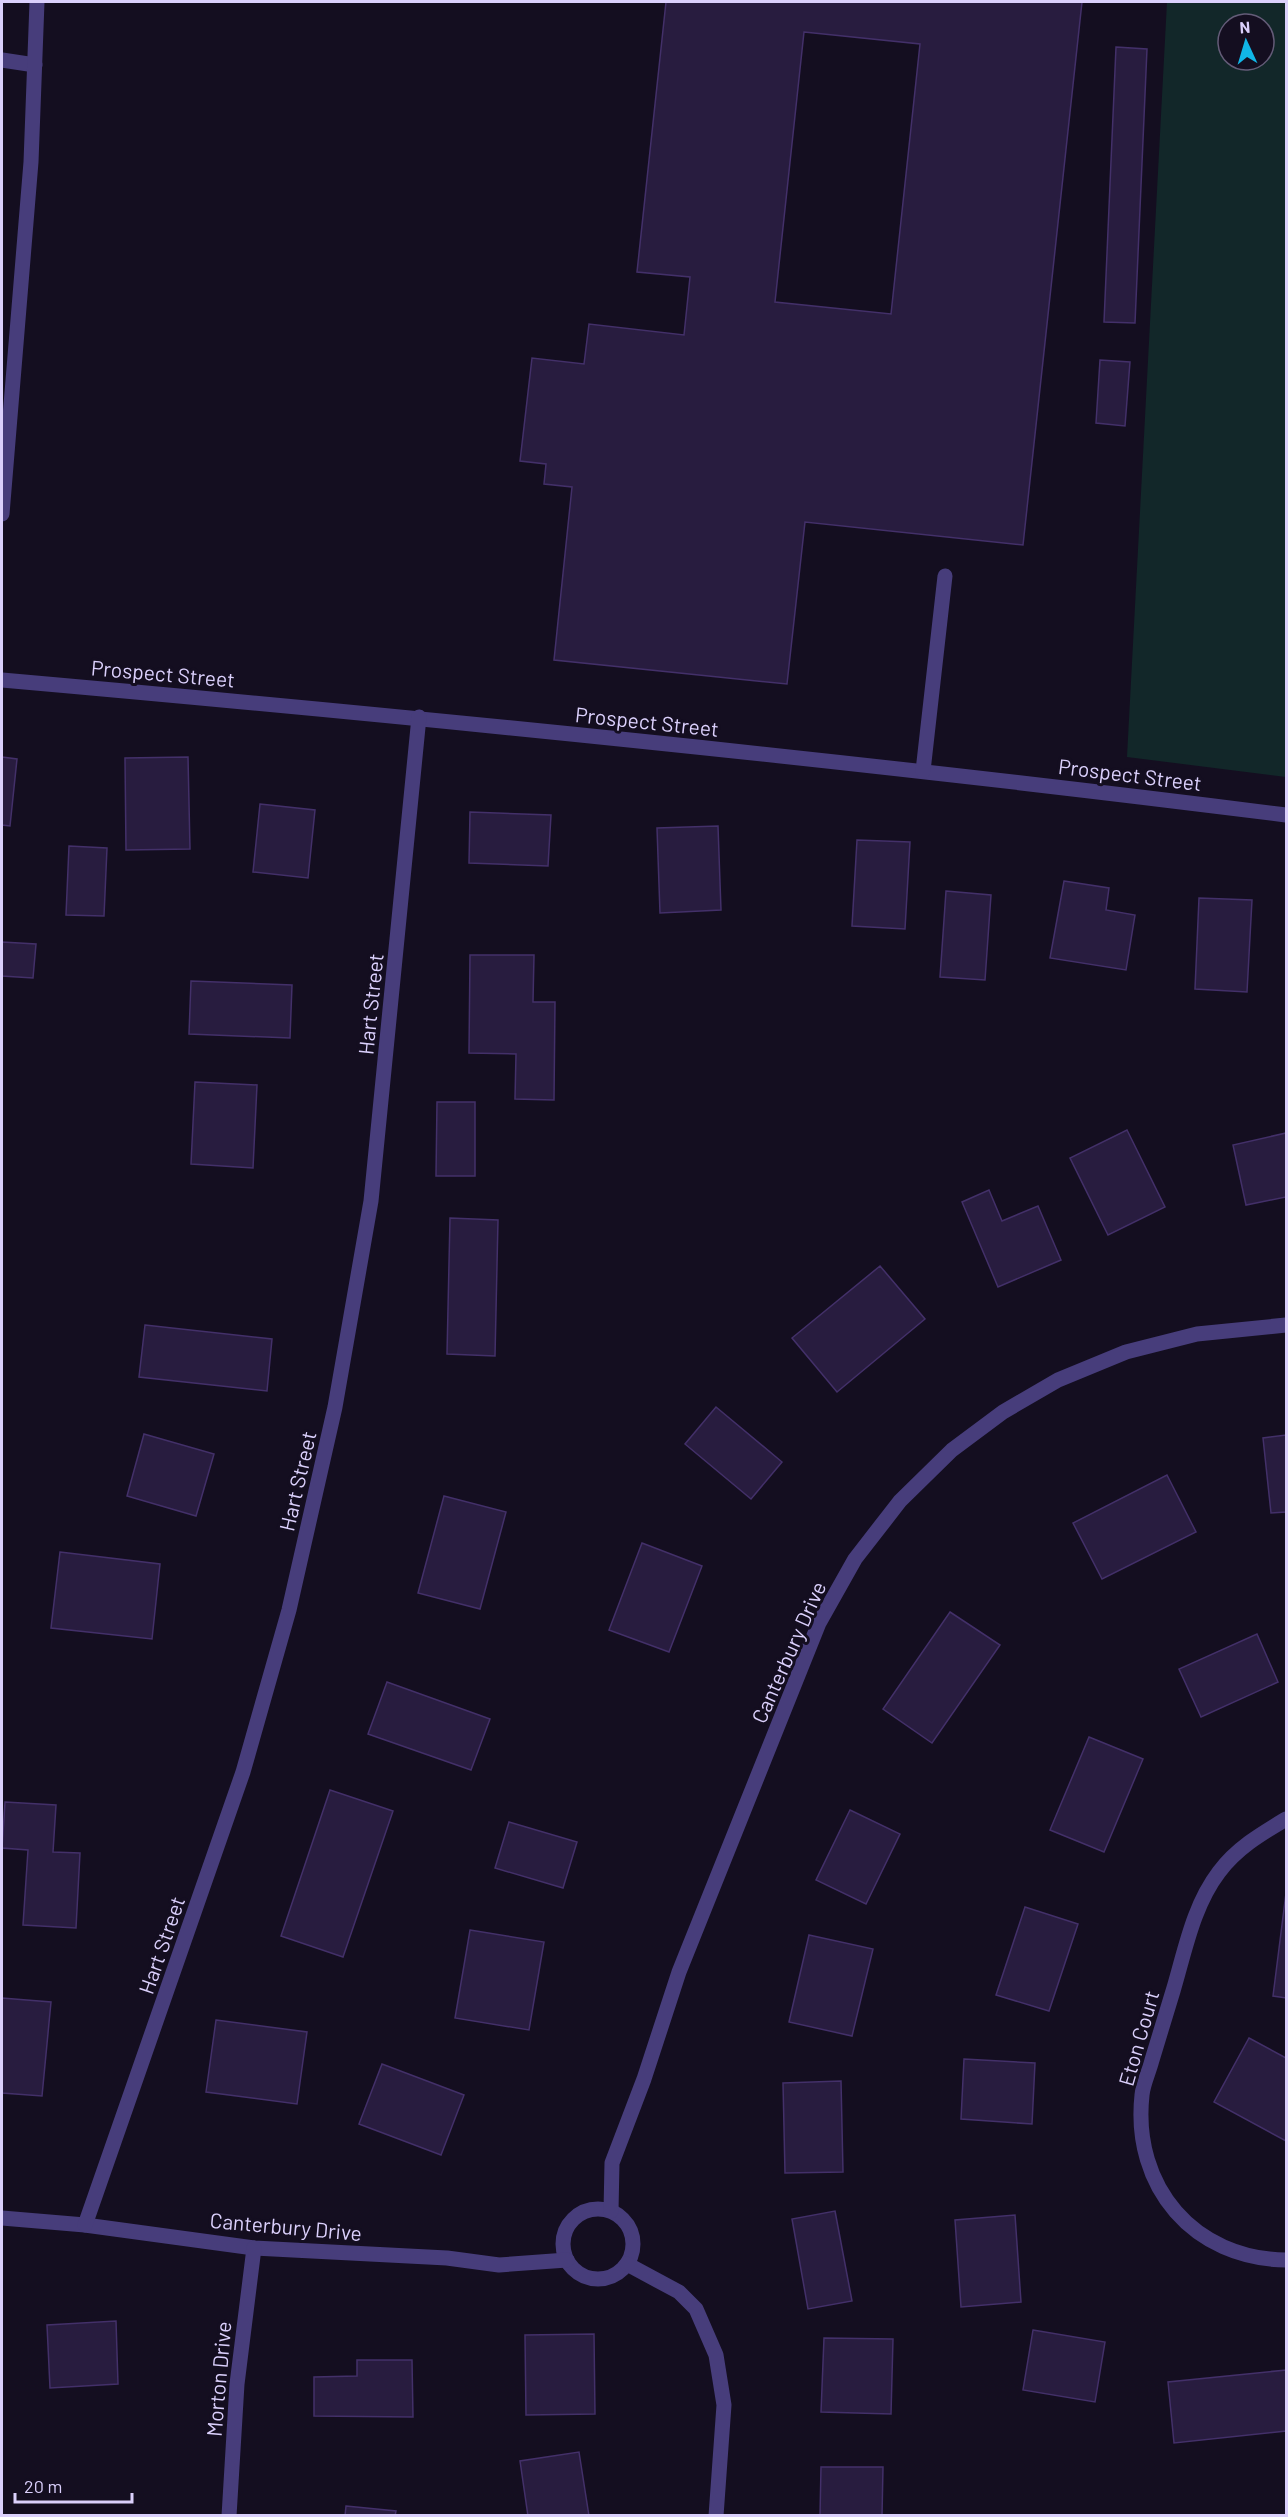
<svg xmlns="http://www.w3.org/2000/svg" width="1288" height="2517" viewBox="0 0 1288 2517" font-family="Barlow,sans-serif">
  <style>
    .green { fill: #122729; fill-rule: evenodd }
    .building { fill: #281c3f; stroke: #433069; stroke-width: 1.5; fill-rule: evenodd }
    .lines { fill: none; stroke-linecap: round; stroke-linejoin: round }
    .minor { stroke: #473d7b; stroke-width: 15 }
    .labels { text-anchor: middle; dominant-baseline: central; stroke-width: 6; stroke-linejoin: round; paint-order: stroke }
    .street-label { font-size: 21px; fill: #dbd0fc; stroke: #140e20 }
  </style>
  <rect width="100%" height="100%" fill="#140e20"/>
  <path class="green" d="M 1167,2 L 1286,2 L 1286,777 L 1127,757 ZM 1228,24 L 1264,24 L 1264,60 L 1228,60 Z"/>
  <g class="building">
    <path d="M 666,2 L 1082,2 L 1023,545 L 805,522 L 787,684 L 554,660 L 572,487 L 544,484 L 546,464 L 520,461 L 532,358 L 584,364 L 589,324 L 684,335 L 690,277 L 637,272 ZM 804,32 L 920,44 L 891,314 L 775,302 Z"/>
    <path d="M 1116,47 L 1147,49 L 1135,323 L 1104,322 Z"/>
    <path d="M 1100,360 L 1130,362 L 1125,426 L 1096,423 Z"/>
    <path d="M 2,757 L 17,759 L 10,826 L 2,825 Z"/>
    <path d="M 188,757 L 190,849 L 126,850 L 125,758 Z"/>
    <path d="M 260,804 L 315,810 L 308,878 L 253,872 Z"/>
    <path d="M 470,812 L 551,815 L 548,866 L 469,863 Z"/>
    <path d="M 718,826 L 721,910 L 660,913 L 657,828 Z"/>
    <path d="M 857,840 L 910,842 L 905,929 L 852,926 Z"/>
    <path d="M 69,846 L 107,848 L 104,916 L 66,915 Z"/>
    <path d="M 1064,881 L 1109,888 L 1106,910 L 1135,915 L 1126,970 L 1050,958 Z"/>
    <path d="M 946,891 L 991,895 L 985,980 L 940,977 Z"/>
    <path d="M 1199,898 L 1252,900 L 1247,992 L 1195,989 Z"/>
    <path d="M 2,942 L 36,944 L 33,978 L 2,976 Z"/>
    <path d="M 470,955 L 534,955 L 533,1002 L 555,1002 L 554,1100 L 515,1099 L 516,1054 L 469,1053 Z"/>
    <path d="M 191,981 L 292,985 L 290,1038 L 189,1034 Z"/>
    <path d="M 195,1082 L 257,1085 L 253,1168 L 191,1164 Z"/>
    <path d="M 437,1102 L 475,1102 L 475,1176 L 436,1176 Z"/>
    <path d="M 1127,1130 L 1165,1207 L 1108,1235 L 1070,1158 Z"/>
    <path d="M 1286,1133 L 1286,1197 L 1246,1205 L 1233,1145 Z"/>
    <path d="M 989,1190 L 1002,1221 L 1038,1206 L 1061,1260 L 998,1287 L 962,1202 Z"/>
    <path d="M 450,1218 L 498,1220 L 495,1356 L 447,1354 Z"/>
    <path d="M 880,1266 L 925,1319 L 837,1392 L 792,1338 Z"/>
    <path d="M 145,1325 L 272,1339 L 267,1391 L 139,1377 Z"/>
    <path d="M 716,1407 L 782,1462 L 751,1499 L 685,1444 Z"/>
    <path d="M 144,1434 L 214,1454 L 196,1516 L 127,1496 Z"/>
    <path d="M 1286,1435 L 1286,1512 L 1271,1513 L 1263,1438 Z"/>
    <path d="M 1167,1475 L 1196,1532 L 1102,1579 L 1073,1523 Z"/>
    <path d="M 444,1496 L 506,1512 L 480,1609 L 418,1593 Z"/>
    <path d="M 642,1543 L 702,1566 L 669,1652 L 609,1630 Z"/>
    <path d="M 60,1552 L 160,1564 L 152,1639 L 51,1628 Z"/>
    <path d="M 950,1612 L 1000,1645 L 932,1743 L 883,1709 Z"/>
    <path d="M 1257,1634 L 1278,1682 L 1201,1717 L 1179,1669 Z"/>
    <path d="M 387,1682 L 490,1719 L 471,1770 L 368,1734 Z"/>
    <path d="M 1089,1737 L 1143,1759 L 1104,1852 L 1050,1830 Z"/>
    <path d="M 330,1790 L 393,1811 L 343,1957 L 281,1936 Z"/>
    <path d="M 5,1802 L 56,1805 L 53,1852 L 80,1853 L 76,1928 L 23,1925 L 28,1850 L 2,1848 Z"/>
    <path d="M 850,1810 L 900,1834 L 866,1904 L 816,1880 Z"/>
    <path d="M 509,1822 L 577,1842 L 563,1888 L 495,1868 Z"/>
    <path d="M 1286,1893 L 1286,1998 L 1273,1996 Z"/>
    <path d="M 1025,1907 L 1078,1924 L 1049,2011 L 996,1995 Z"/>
    <path d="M 470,1930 L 544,1942 L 529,2030 L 455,2018 Z"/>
    <path d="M 809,1935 L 873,1949 L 852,2036 L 789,2022 Z"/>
    <path d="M 2,1998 L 51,2002 L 42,2096 L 2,2093 Z"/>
    <path d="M 216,2020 L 307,2032 L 297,2104 L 206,2092 Z"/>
    <path d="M 1249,2038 L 1286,2058 L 1286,2141 L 1214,2102 Z"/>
    <path d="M 964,2059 L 1035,2063 L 1032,2124 L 961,2119 Z"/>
    <path d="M 382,2064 L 464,2095 L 441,2155 L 359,2124 Z"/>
    <path d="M 841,2081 L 843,2172 L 785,2173 L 783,2083 Z"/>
    <path d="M 835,2211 L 852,2301 L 808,2309 L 792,2219 Z"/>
    <path d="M 1015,2215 L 1021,2302 L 961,2307 L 955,2220 Z"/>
    <path d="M 116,2321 L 118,2384 L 50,2388 L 47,2325 Z"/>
    <path d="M 1033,2330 L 1105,2342 L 1095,2402 L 1023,2390 Z"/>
    <path d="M 594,2334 L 595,2414 L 526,2415 L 525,2335 Z"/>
    <path d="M 824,2338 L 893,2339 L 891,2414 L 821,2412 Z"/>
    <path d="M 357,2360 L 412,2360 L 413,2417 L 314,2416 L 314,2377 L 357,2376 Z"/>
    <path d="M 1286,2370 L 1286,2431 L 1174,2443 L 1168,2382 Z"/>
    <path d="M 579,2452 L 589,2516 L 528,2516 L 520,2461 Z"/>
    <path d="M 821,2467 L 883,2467 L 882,2516 L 820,2516 Z"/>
    <path d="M 346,2506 L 396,2511 L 395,2516 L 345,2516 Z"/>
  </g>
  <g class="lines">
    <g class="minor">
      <path d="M 2,60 L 35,65"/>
      <path d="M 2,514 L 31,162 L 37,2"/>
      <path d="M 2,680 C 431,718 859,761 1286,815"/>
      <path d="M 923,771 L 945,576"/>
      <path d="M 1286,1819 C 1261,1834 1237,1848 1219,1872 C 1193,1906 1185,1951 1173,1991 C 1166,2014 1159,2037 1152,2060 C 1149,2072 1143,2084 1142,2095 C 1132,2187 1194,2259 1286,2260"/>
      <circle cx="598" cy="2244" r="35"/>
      <path d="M 611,2211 L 612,2163 L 644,2079 L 679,1972 L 819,1623 L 855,1559 L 900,1501 L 952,1450 L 1003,1412 L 1058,1380 L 1126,1352 L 1197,1334 L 1286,1325"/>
      <path d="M 2,2218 L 85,2225 L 254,2248 L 447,2258 L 499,2265 L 567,2260"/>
      <path d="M 85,2225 L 243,1772 L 289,1610 L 335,1407 L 371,1201 L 419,717"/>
      <path d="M 627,2264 L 679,2292 L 696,2309 L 716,2355 L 724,2405 L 716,2516"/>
      <path d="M 229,2516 L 237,2384 L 254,2248"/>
    </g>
  </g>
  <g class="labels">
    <g class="street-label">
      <text transform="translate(163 673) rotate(5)">Prospect Street</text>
      <text transform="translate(647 721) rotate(6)">Prospect Street</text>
      <text transform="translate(1130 774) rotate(7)">Prospect Street</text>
      <text transform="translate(370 1004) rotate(-84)">Hart Street</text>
      <text transform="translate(297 1481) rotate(-77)">Hart Street</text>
      <text transform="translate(788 1652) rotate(-66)">Canterbury Drive</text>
      <text transform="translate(161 1945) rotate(-71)">Hart Street</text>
      <text transform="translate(1138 2038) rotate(-74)">Eton Court</text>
      <text transform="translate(286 2226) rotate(5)">Canterbury Drive</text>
      <text transform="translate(218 2379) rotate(-85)">Morton Drive</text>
    </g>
  </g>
  <rect width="1288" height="2517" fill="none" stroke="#dbd0fc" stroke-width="6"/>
  <g transform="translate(1246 42) rotate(356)"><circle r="28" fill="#140e20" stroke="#645c78" stroke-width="1.5"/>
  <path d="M0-4.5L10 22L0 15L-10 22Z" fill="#11b6e7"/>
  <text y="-9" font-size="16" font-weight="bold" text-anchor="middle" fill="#dbd0fc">N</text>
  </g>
  <path d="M15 2493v9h117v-9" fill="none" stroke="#dbd0fc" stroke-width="3"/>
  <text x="24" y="2493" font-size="18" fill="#dbd0fc" stroke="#140e20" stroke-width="4.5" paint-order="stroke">20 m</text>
</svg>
